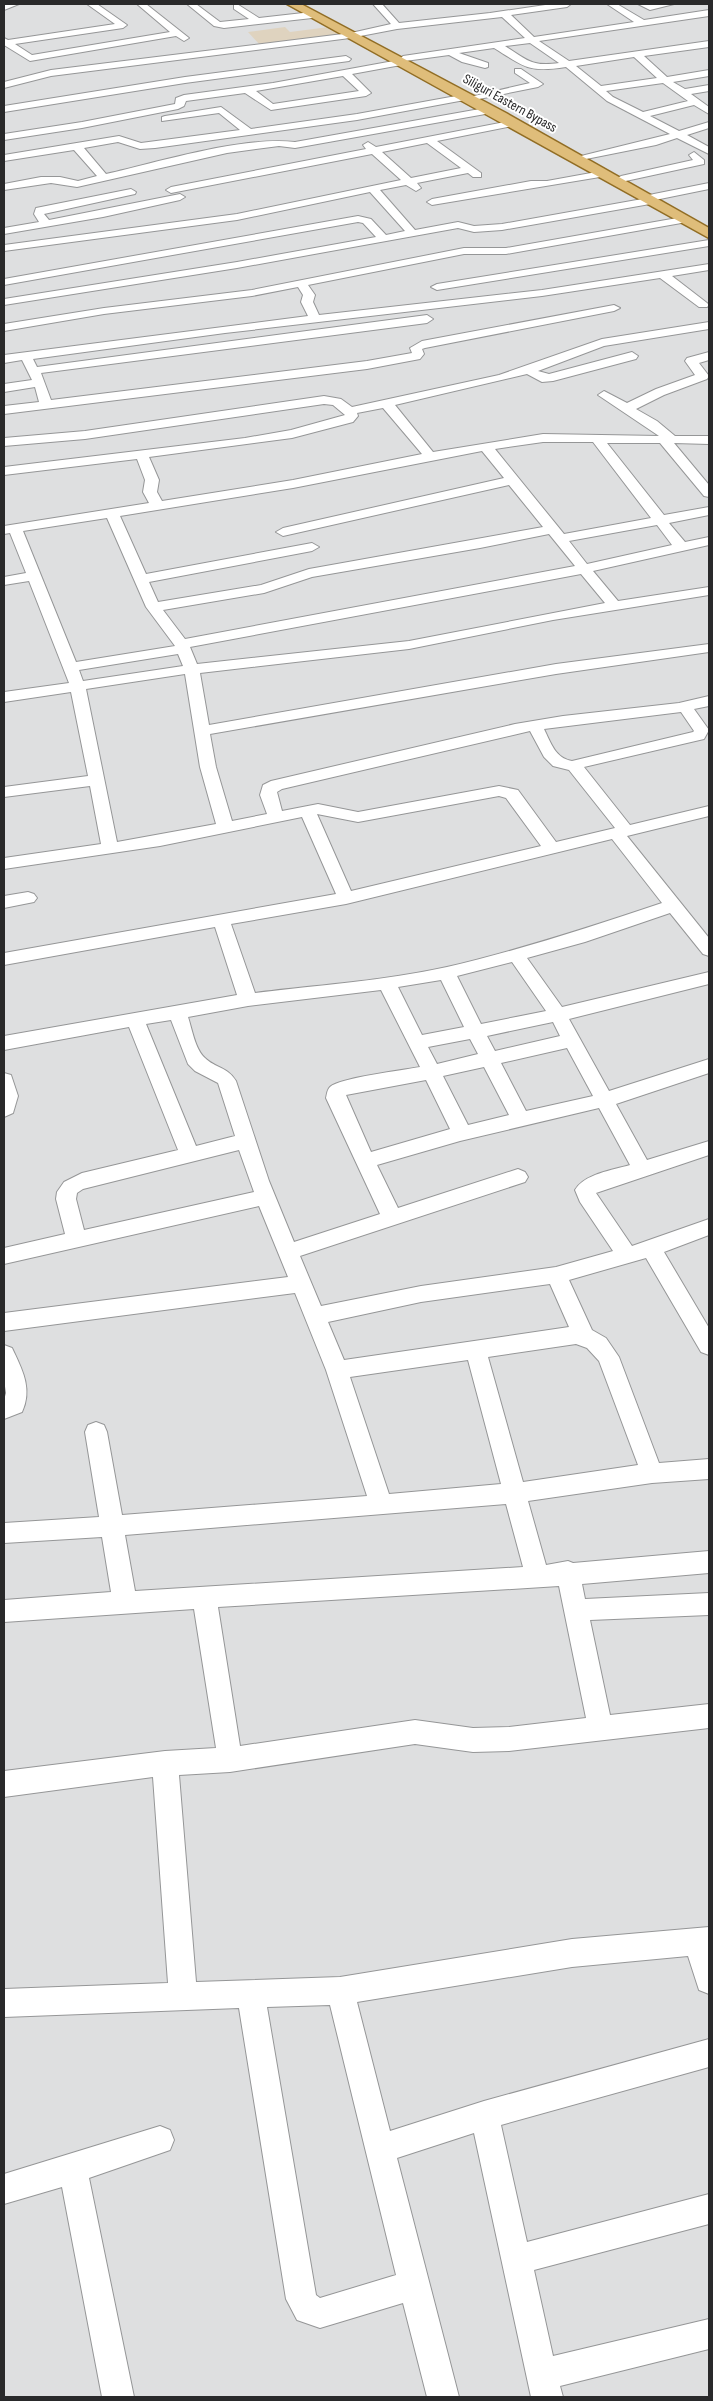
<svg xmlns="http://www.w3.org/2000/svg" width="713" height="2401" viewBox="0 0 713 2401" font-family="'Sofia Sans Condensed',sans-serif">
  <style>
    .commercial { fill: #dfd3bf }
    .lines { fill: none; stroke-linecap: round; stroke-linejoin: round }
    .minor-casing { stroke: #959697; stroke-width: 2 }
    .major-casing { stroke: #916d24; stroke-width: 3 }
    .minor { fill: #fff; fill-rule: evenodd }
    .major { fill: #dfbd7a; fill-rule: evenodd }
    .labels { text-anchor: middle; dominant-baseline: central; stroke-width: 4; stroke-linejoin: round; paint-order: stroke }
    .far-street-label { font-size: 14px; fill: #29292a; stroke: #fff }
  </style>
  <rect width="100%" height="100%" fill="#dedfe0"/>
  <path class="commercial" d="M 285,27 L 290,32 L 329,27 L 342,35 L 260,45 L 248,32 Z"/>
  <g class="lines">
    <defs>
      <g id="minor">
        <path d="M 4,4 L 19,4 L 4,10 Z"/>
        <path d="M 87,4 L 97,4 L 127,25 L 123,28 L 15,44 L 32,55 L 170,32 L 137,4 L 146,4 L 189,38 L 184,41 L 176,36 L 30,61 L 4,45 L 4,38 L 8,40 L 115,24 Z"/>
        <path d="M 187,4 L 196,4 L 220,22 L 249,19 L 234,9 L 234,5 L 237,4 L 259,18 L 312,12 L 316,15 L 312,18 L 224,28 L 214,26 Z"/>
        <path d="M 373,4 L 382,4 L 399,23 L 490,13 L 552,4 L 571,4 L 567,7 L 511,15 L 534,37 L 634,22 L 607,4 L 617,4 L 644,20 L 709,10 L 709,16 L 539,41 L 569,61 L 709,41 L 709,47 L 644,56 L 667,77 L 709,70 L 709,76 L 673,82 L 685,89 L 709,85 L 709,91 L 691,94 L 709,107 L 709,114 L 694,105 L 650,116 L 679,131 L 709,122 L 709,128 L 687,135 L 709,147 L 709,154 L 677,138 L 656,145 L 581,160 L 581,156 L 670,134 L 607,101 L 566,67 C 528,73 525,67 494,48 L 459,53 L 488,63 L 488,67 L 485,68 L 462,62 L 449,55 L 405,61 L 401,65 L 352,74 L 371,93 L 366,96 L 271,110 L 245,93 L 186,101 L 184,106 L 178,109 L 82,128 L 4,140 L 4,134 L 82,122 L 175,104 L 176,98 L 184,95 L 273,83 L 399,60 L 403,56 L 525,38 L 502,17 L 397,29 L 350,38 L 51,76 L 4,88 L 4,82 L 51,70 L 351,33 L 391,24 ZM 530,43 L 559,63 C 532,67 527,60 505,46 ZM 634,57 L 657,78 L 601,86 L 576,66 ZM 343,76 L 359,91 L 273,104 L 256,91 ZM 663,83 L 688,101 L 643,112 L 613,97 L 606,91 Z"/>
        <path d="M 638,4 L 674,4 L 650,10 Z"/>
        <path d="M 346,56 L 351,59 L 349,61 L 185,83 L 4,112 L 4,106 L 185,77 Z"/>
        <path d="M 515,69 L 521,69 L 543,84 L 538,87 L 474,100 L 474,96 L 530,83 L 515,73 Z"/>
        <path d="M 467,94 L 470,95 L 470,99 L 357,120 L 155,148 L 140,149 L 118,142 L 84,148 L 106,174 C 159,162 243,136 295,142 L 491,107 L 496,110 L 491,113 L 295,148 L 279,146 L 227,153 L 77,187 L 51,183 L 4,190 L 4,184 L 41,177 L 60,177 L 78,181 L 97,176 L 74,150 L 4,161 L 4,155 L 119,136 L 141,143 L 240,130 L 219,113 L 162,121 L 162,117 L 165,116 L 221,107 L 251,129 L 357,114 Z"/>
        <path d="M 515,120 L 518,121 L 518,125 L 437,141 L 481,173 L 481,177 L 473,177 L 468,173 L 417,183 L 421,188 L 416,191 L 406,185 L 380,190 L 415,230 L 458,222 L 474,226 L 502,224 L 648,198 L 649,195 L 709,183 L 709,189 L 655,200 L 654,203 L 650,204 L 502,230 L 474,232 L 458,228 L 237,268 L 4,305 L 4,299 L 237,262 L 376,237 L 363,223 L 358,222 L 4,285 L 4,279 L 358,216 L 371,219 L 386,235 L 405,231 L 370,192 L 237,220 L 4,251 L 4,245 L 237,214 L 401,180 L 372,154 L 171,193 L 166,190 L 171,187 L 366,149 L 363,145 L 368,142 L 376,147 ZM 427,143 L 461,168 L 411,178 L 382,152 Z"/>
        <path d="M 694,152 L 704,160 L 704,164 L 621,182 L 616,179 L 621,176 L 693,160 L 689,155 Z"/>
        <path d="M 602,171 L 607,174 L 606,176 L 432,205 L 427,202 L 432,199 L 531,181 L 547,181 Z"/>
        <path d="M 131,189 L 136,192 L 135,194 L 44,214 L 49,220 L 180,194 L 185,197 L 180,200 L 103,217 L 4,234 L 4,228 L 39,222 L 34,214 L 36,208 Z"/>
        <path d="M 683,217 L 688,220 L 687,222 L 506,254 L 464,254 L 308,285 L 315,295 L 313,302 L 319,315 L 542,290 L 709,264 L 709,270 L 672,276 L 707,303 L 709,305 L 707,307 L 699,307 L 660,278 L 542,296 L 225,333 L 33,359 L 37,367 L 427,315 L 433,319 L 427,323 L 41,373 L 51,400 L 367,361 L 412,353 L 410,348 L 422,341 L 614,305 L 620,308 L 614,311 L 425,348 L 422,349 L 424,354 L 420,359 L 367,369 L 4,414 L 4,406 L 39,402 L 35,387 L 4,392 L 4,384 L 32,380 L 22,360 L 4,363 L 4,355 L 308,316 L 301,302 L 303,295 L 298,287 L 252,296 L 104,314 L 4,331 L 4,324 L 104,308 L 252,290 L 464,248 L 506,248 Z"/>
        <path d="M 709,240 L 709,246 L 437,290 L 431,287 L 437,284 Z"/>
        <path d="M 709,322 L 709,329 L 604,346 L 538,371 L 549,374 L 632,352 L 638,356 L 636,359 L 553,381 L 542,382 L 527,374 L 395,405 L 433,452 L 543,434 L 659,436 L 598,395 L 604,391 L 627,403 L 656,389 L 695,375 L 685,361 L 687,358 L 709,352 L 709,360 L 699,363 L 709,376 L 707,379 L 664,395 L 636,409 L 657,421 L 675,436 L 709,436 L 709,444 L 674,443 L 709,485 L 709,497 L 704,496 L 660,443 L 607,443 L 664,515 L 709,507 L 709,515 L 669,523 L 685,542 L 709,537 L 709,545 L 593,571 L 618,601 L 709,587 L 709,595 L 553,620 L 409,649 L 200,673 L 209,725 L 556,664 L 709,644 L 709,652 L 556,674 L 210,734 L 216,767 L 232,821 L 267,814 L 260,795 L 263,785 L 271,781 L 515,724 L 563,716 L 679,703 L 709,696 L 709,706 L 694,709 L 709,730 L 704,739 L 584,767 L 630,825 L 709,806 L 709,816 L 627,836 L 709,938 L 709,956 L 703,954 L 670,913 L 585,942 L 527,958 L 562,1007 L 709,972 L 709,984 L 569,1019 L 609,1091 L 709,1059 L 709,1073 L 616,1104 L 647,1160 L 709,1141 L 709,1155 L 596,1193 L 632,1246 L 709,1219 L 709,1235 L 664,1252 L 709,1328 L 709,1355 L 701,1352 L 646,1258 L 569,1280 L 592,1330 L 606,1338 L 619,1357 L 659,1463 L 709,1459 L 709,1479 L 652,1483 L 528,1501 L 546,1565 L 568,1561 L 573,1563 L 709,1551 L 709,1573 L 582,1584 L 585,1599 L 709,1593 L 709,1615 L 590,1620 L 610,1715 L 709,1704 L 709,1728 L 509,1751 L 473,1752 L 415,1744 L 230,1772 L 179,1775 L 196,1982 L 340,1977 L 572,1939 L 709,1927 L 709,1994 L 699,1990 L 688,1956 L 572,1967 L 357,2002 L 390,2131 L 484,2101 L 709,2039 L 709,2067 L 501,2125 L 527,2242 L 709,2194 L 709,2224 L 534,2270 L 553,2356 L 709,2319 L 709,2349 L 560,2386 L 563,2397 L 531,2397 L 474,2133 L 397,2158 L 459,2397 L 427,2397 L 403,2303 L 320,2328 L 297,2320 L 286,2299 L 239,2008 L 4,2017 L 4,1989 L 168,1983 L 153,1777 L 4,1797 L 4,1771 L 165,1751 L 216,1748 L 194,1609 L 4,1622 L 4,1600 L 111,1592 L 102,1537 L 4,1543 L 4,1523 L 99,1517 L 85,1432 L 88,1425 L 96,1422 L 104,1425 L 107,1432 L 122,1515 L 367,1496 L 326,1370 L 295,1293 L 4,1331 L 4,1313 L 288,1277 L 259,1206 L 4,1264 L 4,1248 L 65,1234 L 56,1199 L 57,1192 L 64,1182 L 82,1173 L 178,1150 L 129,1027 L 4,1050 L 4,1036 L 237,995 L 215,927 L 4,965 L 4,953 L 336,894 L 302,817 L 160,846 L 4,869 L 4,858 L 101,844 L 90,786 L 4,797 L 4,787 L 88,776 L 71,692 L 4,702 L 4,692 L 69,683 L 29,581 L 4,585 L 4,577 L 26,573 L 10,533 L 4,534 L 4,526 L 149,503 L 143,492 L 145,480 L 137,459 L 4,475 L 4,467 L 245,438 L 291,430 L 345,415 L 333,405 L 324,404 L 85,439 L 4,446 L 4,438 L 85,431 L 324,396 L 341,399 L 352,407 L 499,375 L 602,339 ZM 383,408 L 422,454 L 293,480 L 162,501 L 157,492 L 159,480 L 149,457 L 292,438 L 353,422 L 358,416 L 357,413 ZM 543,442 L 593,442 L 651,518 L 564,534 L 495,449 ZM 482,451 L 504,478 L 283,528 L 276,532 L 283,536 L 509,485 L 543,527 L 309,569 L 261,585 L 158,602 L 149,582 L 312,551 L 319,547 L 312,543 L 146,574 L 120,516 L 293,488 ZM 107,518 L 146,607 L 175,646 L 76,662 L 23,531 ZM 657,525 L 672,545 L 587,564 L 569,541 ZM 549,534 L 575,566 L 185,639 L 163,610 L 264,593 L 312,577 L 480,548 ZM 581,574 L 605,603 L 409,641 L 197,664 L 190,647 ZM 178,654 L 183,666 L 83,681 L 79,670 ZM 185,674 L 200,767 L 216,824 L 117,842 L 86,689 ZM 681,712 L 694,731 L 693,732 L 572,761 C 555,758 551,743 544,729 ZM 530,731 L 544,757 L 553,766 L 569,770 L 615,828 L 556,842 L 518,790 L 499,786 L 358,812 L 318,804 L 282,811 L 277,792 L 282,789 ZM 499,796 L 506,798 L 541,846 L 351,891 L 317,814 L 358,822 ZM 612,839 L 662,903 C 591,927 520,950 447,967 C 384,981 318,985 255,993 L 231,924 L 346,904 ZM 512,962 L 546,1011 L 481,1024 L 457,976 ZM 441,980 L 464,1027 L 422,1035 L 398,987 ZM 381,990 L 420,1067 C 404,1070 339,1078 330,1087 C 327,1090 327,1094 326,1098 L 380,1214 L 294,1242 L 269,1181 L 236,1081 C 228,1067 215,1068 205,1058 C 195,1049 192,1029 188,1017 L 248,1006 ZM 171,1020 L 188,1064 L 195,1071 L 218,1083 L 235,1136 L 196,1146 L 146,1024 ZM 553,1022 L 560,1036 L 495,1051 L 487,1036 ZM 470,1039 L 478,1054 L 437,1064 L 428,1047 ZM 567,1048 L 593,1096 L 526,1111 L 501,1063 ZM 484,1067 L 509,1115 L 468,1125 L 443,1076 ZM 426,1080 L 450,1129 L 371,1152 L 346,1095 ZM 599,1108 L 630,1165 C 613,1170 584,1174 575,1190 L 580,1202 L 613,1251 L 556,1267 L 421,1286 L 321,1306 L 300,1256 L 525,1182 L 528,1177 L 525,1172 L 518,1169 L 398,1208 L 377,1165 L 460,1141 ZM 239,1150 L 254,1192 L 84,1230 L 76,1199 L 77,1193 L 83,1189 ZM 550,1284 L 569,1327 L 344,1360 L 328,1322 L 421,1302 ZM 576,1344 L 587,1348 L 599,1361 L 638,1465 L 523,1482 L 488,1357 ZM 468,1360 L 501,1484 L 389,1494 L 350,1377 ZM 506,1504 L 523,1567 L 135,1591 L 125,1535 ZM 559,1586 L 586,1718 L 509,1727 L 473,1728 L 415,1720 L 240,1746 L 218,1607 ZM 330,2005 L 396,2275 L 320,2298 L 316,2295 L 267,2007 Z"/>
        <path d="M 28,892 L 34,894 L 37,898 L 34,902 L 4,908 L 4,896 Z"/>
        <path d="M 4,1073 L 11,1075 L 18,1096 L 13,1113 L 4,1117 Z"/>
        <path d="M 4,1345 L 12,1348 C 22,1369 33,1389 22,1412 L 4,1419 L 4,1400 L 6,1393 L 4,1380 Z"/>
        <path d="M 160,2126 L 170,2130 L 174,2140 L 170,2150 L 89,2178 L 134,2397 L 102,2397 L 62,2187 L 4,2204 L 4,2174 Z"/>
      </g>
      <path id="major" d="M 287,4 L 301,4 L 506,113 L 709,228 L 709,238 Z"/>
    </defs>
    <use href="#minor" class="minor-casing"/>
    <use href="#major" class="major-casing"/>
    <use href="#minor" class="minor"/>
    <use href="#major" class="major"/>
  </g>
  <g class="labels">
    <g class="far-street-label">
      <text transform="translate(510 103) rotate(29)">Siliguri Eastern Bypass</text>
    </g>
  </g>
  <rect width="713" height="2401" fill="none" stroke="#29292a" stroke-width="10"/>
</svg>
